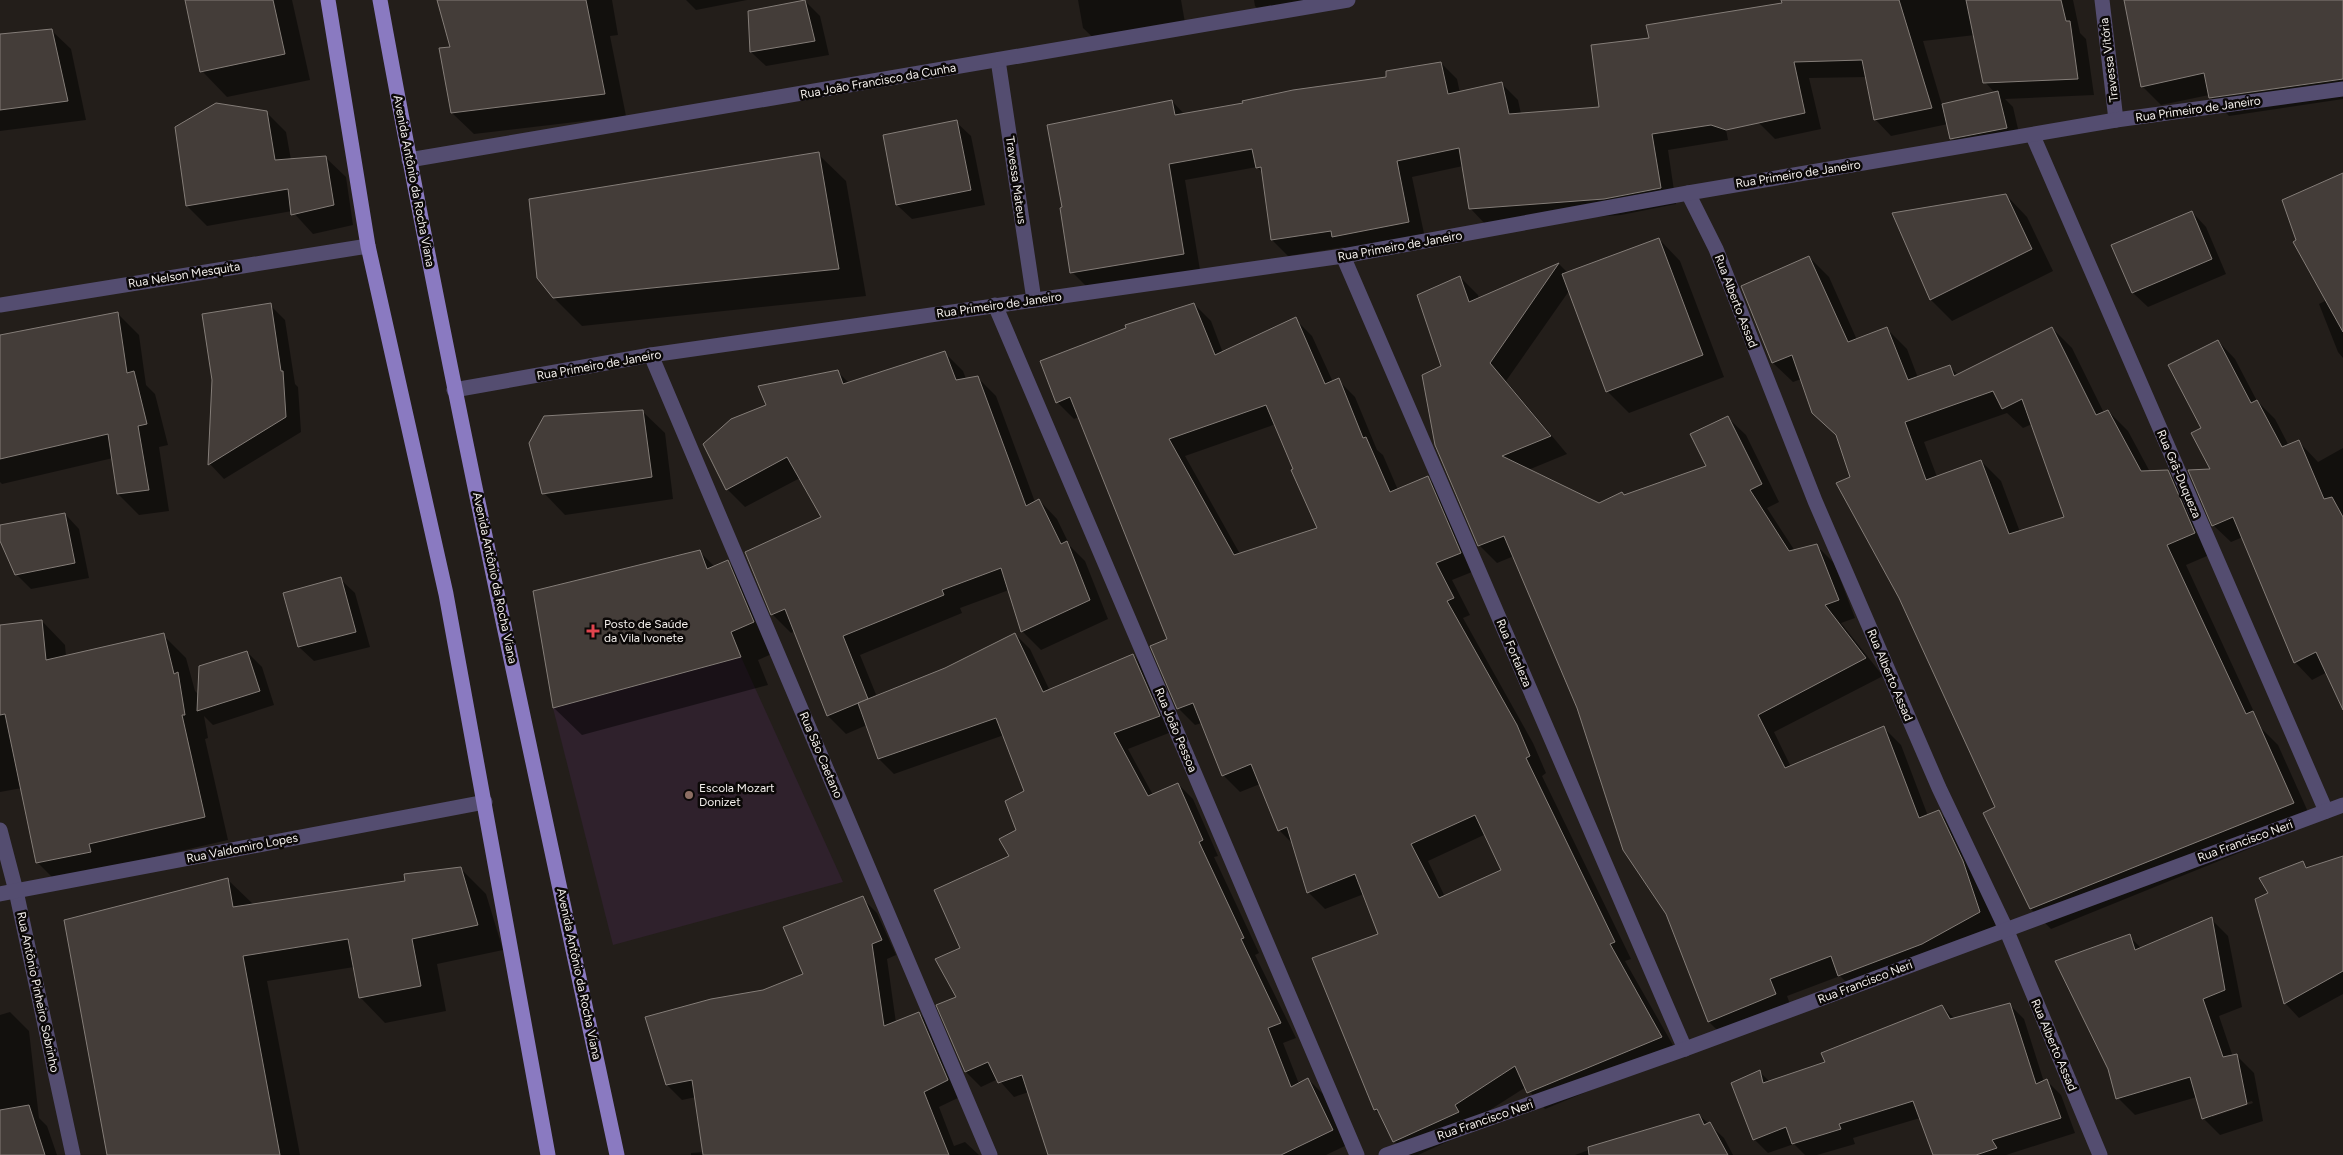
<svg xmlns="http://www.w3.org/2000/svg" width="2343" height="1155" viewBox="0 0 2343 1155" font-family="Figtree,sans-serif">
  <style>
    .education { fill: #2f212c }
    .shadow { fill: #0007; fill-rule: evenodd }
    .building { fill: #443d39; stroke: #847d78; fill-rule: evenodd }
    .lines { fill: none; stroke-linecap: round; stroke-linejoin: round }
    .minor { stroke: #544d70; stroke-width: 15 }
    .major { stroke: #8a7ac1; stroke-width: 15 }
    .health-dot { fill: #e0444e; stroke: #0b0807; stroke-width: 2 }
    .education-dot { fill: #8d6e63; stroke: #0b0807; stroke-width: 2 }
    .labels { text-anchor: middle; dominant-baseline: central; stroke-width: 5; stroke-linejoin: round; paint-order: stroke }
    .street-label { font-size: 12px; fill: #f2eeeb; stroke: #0b0807 }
    .poi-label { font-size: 12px; fill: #f2eeeb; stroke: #0b0807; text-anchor: start }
  </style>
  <rect width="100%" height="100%" fill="#231e1a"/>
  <path class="education" d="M 741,657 L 843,882 L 613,945 L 553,708 Z"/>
  <g class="shadow">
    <path d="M 186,0 L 292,0 L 310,80 L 227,97 L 202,71 Z"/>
    <path d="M 439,0 L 612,0 L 618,35 L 610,36 L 626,116 L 474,134 L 452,113 L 452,48 Z"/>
    <path d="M 686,0 L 747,0 L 696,10 Z"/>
    <path d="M 1078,0 L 1181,0 L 1187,34 L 1105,49 L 1083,28 Z"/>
    <path d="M 1254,0 L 1326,0 L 1270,21 L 1255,6 Z"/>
    <path d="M 1782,0 L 2073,0 L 2080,33 L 2086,39 L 2094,95 L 2005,99 L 2013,107 L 2021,142 L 1966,153 L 1952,138 L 1948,124 L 1891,136 L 1875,119 L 1867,77 L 1809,78 L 1821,129 L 1775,139 L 1759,123 ZM 1975,35 L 1985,82 L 1995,93 L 1942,105 L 1923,41 Z"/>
    <path d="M 2125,0 L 2343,0 L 2343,99 L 2229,116 L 2209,95 L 2161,105 L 2142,86 Z"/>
    <path d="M 805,1 L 820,16 L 829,55 L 766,66 L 751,52 Z"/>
    <path d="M 51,30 L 71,49 L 86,120 L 0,131 L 0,35 Z"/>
    <path d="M 1708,35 L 1728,140 L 1668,150 L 1676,204 L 1621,215 L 1486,225 L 1470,208 L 1463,166 L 1412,177 L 1425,238 L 1350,253 L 1344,247 L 1288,256 L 1272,240 L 1263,173 L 1257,167 L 1185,180 L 1200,270 L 1088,288 L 1072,272 L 1172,101 L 1185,115 L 1388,78 L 1441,63 L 1457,79 L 1460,93 L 1501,83 L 1518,100 L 1521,114 L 1600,109 Z"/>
    <path d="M 266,112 L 286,132 L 291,160 L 325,157 L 346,177 L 353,225 L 313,234 L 292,211 L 207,226 L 187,206 L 176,128 Z"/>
    <path d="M 956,122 L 971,136 L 985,205 L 912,219 L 897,205 Z"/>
    <path d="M 818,154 L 846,181 L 866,296 L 582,326 L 554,298 Z"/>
    <path d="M 2343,177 L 2343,358 L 2338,352 L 2319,304 L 2327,300 L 2298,241 Z"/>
    <path d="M 2006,195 L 2027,217 L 2053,271 L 1952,321 L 1931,300 L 1894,214 Z"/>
    <path d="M 2192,212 L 2206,227 L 2226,274 L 2148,307 L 2133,293 L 2112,246 Z"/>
    <path d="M 1659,239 L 1680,261 L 1724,377 L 1629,413 L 1607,391 L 1569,291 L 1506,381 L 1567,454 L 1528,470 L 1599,504 L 1708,467 L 1728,418 L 1746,435 L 1779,502 L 1767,508 L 1795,551 L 1816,545 L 1834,563 L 1855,618 L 1841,623 L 1883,676 L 1774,732 L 1791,767 L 1883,727 L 1901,745 L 1928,816 L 1939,812 L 1957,830 L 1980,879 L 1997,930 L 1857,993 L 1840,976 L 1787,996 L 1793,1012 L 1726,1039 L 1709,1022 L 1667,914 L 1514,556 L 1497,563 L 1479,545 L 1443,366 L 1460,277 L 1478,295 L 1479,299 L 1559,264 L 1568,273 Z"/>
    <path d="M 1809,257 L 1829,277 L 1857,340 L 1887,329 L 1907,349 L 1918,378 L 1950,367 L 1958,375 L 2052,328 L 2072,348 L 2104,413 L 2108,411 L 2128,431 L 2150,472 L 2167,471 L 2187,492 L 2214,553 L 2186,565 L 2254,712 L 2232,723 L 2258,725 L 2278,745 L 2313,823 L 2051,929 L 2031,909 L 1996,807 L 1851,478 L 1837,436 L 1801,379 L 1793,382 L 1773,363 ZM 2007,413 L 2023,428 L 2032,424 L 2065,518 L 2020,532 L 2001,481 L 1981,461 L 1937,477 L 1924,442 Z"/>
    <path d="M 1194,304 L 1211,321 L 1223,353 L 1295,319 L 1312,336 L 1333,382 L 1338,380 L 1355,397 L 1377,450 L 1383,455 L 1398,490 L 1427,477 L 1444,494 L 1477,570 L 1452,580 L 1470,615 L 1463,618 L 1533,743 L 1546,773 L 1542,776 L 1631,959 L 1625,961 L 1678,1054 L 1545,1109 L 1526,1087 L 1471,1122 L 1475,1129 L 1418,1155 L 1408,1155 L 1394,1141 L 1383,1117 L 1375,1110 L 1380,934 L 1364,894 L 1325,909 L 1308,892 L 1294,845 L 1279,830 L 1260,784 L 1240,792 L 1223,775 L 1202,723 L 1195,725 L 1178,708 L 1169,639 L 1079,417 L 1074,419 L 1057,402 ZM 1276,424 L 1318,529 L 1240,554 L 1185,456 ZM 1486,834 L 1503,871 L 1445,897 L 1428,861 Z"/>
    <path d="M 270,305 L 285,320 L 295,384 L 298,387 L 301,432 L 224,479 L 210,464 L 214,380 Z"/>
    <path d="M 118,314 L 139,335 L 146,385 L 155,394 L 168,445 L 159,447 L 169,511 L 139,515 L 118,494 L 113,458 L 2,484 L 0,482 L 0,337 Z"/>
    <path d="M 2218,341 L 2235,359 L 2257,401 L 2275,419 L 2289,446 L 2299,442 L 2318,462 L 2343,448 L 2343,664 L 2312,680 L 2295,662 L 2243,537 L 2231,542 L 2213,525 L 2212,470 L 2202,429 Z"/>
    <path d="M 945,353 L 963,371 L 966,379 L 978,378 L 996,396 L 1035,502 L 1039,500 L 1057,519 L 1070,546 L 1085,561 L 1108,619 L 1041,650 L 1022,631 L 1009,590 L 960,608 L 962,613 L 860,655 L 877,697 L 946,669 L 1015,634 L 1030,649 L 1050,691 L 1133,655 L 1148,670 L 1174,731 L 1128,749 L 1153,795 L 1178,784 L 1193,799 L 1218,856 L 1214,857 L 1259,953 L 1255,955 L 1296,1038 L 1283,1043 L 1299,1084 L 1308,1079 L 1323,1094 L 1347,1145 L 1326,1155 L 1050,1155 L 1029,1092 L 1014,1097 L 998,1079 L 981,1087 L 966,1072 L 938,1005 L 958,997 L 962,949 L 1011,856 L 1018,830 L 1025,791 L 1004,735 L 894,774 L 879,759 L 867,725 L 846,734 L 828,716 L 795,631 L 791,633 L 772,614 L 823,518 L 800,478 L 745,507 L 727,489 L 768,406 L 838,372 L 849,383 Z"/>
    <path d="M 643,412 L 665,433 L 673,499 L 565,515 L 544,493 Z"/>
    <path d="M 65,514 L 79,529 L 89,578 L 31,589 L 16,574 L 0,538 L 0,526 Z"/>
    <path d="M 700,552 L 715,567 L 727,561 L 755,589 L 781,650 L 758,660 L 768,685 L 582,735 L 554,708 Z"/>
    <path d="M 340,579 L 355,593 L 370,647 L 314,661 L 299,647 Z"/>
    <path d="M 42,621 L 65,645 L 66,657 L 163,635 L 186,658 L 195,691 L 199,695 L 247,652 L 262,667 L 274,705 L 213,725 L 204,716 L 208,738 L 205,739 L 228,840 L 111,867 L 61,886 L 37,862 L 22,788 L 0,792 L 0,626 Z"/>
    <path d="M 2343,856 L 2343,994 L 2299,1018 L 2285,1003 L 2270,894 L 2303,863 L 2308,868 Z"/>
    <path d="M 460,868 L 486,894 L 503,950 L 437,964 L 446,1011 L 385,1023 L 360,997 L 354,967 L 267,981 L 300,1155 L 108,1155 L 227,879 L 253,904 L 406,882 Z"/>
    <path d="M 862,898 L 877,913 L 896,955 L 887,959 L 896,1023 L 919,1013 L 934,1028 L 962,1096 L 939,1107 L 954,1146 L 965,1142 L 979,1155 L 691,1155 L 691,1153 L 704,1152 L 696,1097 L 682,1100 L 667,1085 L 763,992 L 805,975 Z"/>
    <path d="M 2211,919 L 2228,936 L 2242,1007 L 2219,1016 L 2233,1057 L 2237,1056 L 2254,1073 L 2263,1121 L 2220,1135 L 2203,1118 L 2197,1097 L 2135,1115 L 2118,1098 L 2129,936 L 2142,949 ZM 2252,1101 L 2253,1103 L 2212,1117 L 2212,1114 Z"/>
    <path d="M 2009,1004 L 2024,1019 L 2044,1082 L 2047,1081 L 2061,1095 L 2075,1133 L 2006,1155 L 1934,1155 L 1920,1118 L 1853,1138 L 1855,1144 L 1817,1155 L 1805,1155 L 1794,1144 L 1768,1153 L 1754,1139 L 1760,1072 L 1770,1082 L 1827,1062 L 1942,1006 L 1955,1019 Z"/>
    <path d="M 10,1012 L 29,1031 L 39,1118 L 47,1126 L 57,1155 L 0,1155 L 0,1015 Z"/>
    <path d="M 1699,1115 L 1724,1138 L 1733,1155 L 1575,1155 L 1633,1134 Z"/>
  </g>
  <g class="building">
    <path d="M 185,0 L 273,0 L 285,54 L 200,72 Z"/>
    <path d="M 437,0 L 586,0 L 605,94 L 451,113 L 439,48 L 450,47 Z"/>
    <path d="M 805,0 L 815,41 L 750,52 L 748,11 Z"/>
    <path d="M 1781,0 L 1899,0 L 1932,108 L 1874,120 L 1862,60 L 1794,62 L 1805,113 L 1726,130 L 1711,125 L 1652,134 L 1661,188 L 1604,199 L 1469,209 L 1459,148 L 1397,161 L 1409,222 L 1332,237 L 1331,231 L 1271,240 L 1261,167 L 1256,168 L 1252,149 L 1169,164 L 1184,254 L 1070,273 L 1060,208 L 1062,207 L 1047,125 L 1172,100 L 1175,115 L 1243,103 L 1242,101 L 1293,90 L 1386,77 L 1386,71 L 1441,62 L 1448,94 L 1502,82 L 1509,114 L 1599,107 L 1591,45 L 1649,38 L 1646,25 L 1782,3 Z"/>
    <path d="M 1966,0 L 2061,0 L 2066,21 L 2070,21 L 2078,79 L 1983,83 Z"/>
    <path d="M 2124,0 L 2343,0 L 2343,79 L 2209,98 L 2204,73 L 2141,87 Z"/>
    <path d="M 52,29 L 68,101 L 0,110 L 0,34 Z"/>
    <path d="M 1998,91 L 2007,128 L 1950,139 L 1942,104 Z"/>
    <path d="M 216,103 L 267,111 L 275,160 L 326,156 L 334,205 L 291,215 L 288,189 L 186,206 L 175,127 Z"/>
    <path d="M 957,120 L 971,190 L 896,205 L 883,135 Z"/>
    <path d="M 819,152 L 839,269 L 553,298 L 537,278 L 529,199 Z"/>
    <path d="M 2343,173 L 2343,332 L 2293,242 L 2296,240 L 2282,200 Z"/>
    <path d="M 2006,194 L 2032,249 L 1930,300 L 1892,213 Z"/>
    <path d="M 2192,211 L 2212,259 L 2132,293 L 2111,245 Z"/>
    <path d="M 1659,238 L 1703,355 L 1606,392 L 1562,274 Z"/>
    <path d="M 1809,256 L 1848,342 L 1887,327 L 1908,380 L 1950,365 L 1954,376 L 2052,327 L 2096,415 L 2108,410 L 2141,471 L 2168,470 L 2195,533 L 2167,545 L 2246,714 L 2253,711 L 2294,803 L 2030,909 L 1983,813 L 1995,807 L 1899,598 L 1836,483 L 1850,477 L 1836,435 L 1812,413 L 1792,355 L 1772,363 L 1741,286 ZM 1993,391 L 2002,409 L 2022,399 L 2064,517 L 2009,534 L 1981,460 L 1926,480 L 1905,422 Z"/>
    <path d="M 1559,263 L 1490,363 L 1551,436 L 1502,456 L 1599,503 L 1622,492 L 1624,495 L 1706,466 L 1690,434 L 1728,416 L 1762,484 L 1750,490 L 1789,551 L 1817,544 L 1839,600 L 1825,605 L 1866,658 L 1758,715 L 1785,768 L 1884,726 L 1919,818 L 1939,810 L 1963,861 L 1980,912 L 1922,944 L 1838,976 L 1831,956 L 1770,979 L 1776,994 L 1708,1022 L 1666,914 L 1623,850 L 1577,708 L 1504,536 L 1478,546 L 1435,445 L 1422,375 L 1441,366 L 1417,295 L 1460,276 L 1469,302 Z"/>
    <path d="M 271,303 L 281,371 L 283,371 L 286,417 L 208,465 L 212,380 L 202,314 Z"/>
    <path d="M 1194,303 L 1215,355 L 1296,317 L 1325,384 L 1339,378 L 1363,438 L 1366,437 L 1390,492 L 1428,476 L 1461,553 L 1436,563 L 1454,598 L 1447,601 L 1517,725 L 1530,756 L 1526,758 L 1615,942 L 1610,944 L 1662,1037 L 1527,1093 L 1515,1066 L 1455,1105 L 1459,1112 L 1393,1142 L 1377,1109 L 1374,1110 L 1312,958 L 1378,934 L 1355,874 L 1307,893 L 1287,827 L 1278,831 L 1251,764 L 1222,776 L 1193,703 L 1177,709 L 1150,646 L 1167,639 L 1070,397 L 1056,403 L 1040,361 L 1126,328 L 1125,325 ZM 1266,405 L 1293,469 L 1291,470 L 1317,528 L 1234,555 L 1169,439 ZM 1475,815 L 1501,870 L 1439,898 L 1411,844 Z"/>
    <path d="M 118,312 L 127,373 L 134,371 L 147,424 L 138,426 L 149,490 L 117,494 L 108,434 L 0,459 L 0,335 Z"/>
    <path d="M 2218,340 L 2251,403 L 2257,400 L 2282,447 L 2299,440 L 2324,499 L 2332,497 L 2343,517 L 2343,710 L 2316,652 L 2294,663 L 2233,517 L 2212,526 L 2188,470 L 2210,469 L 2191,433 L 2201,428 L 2168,365 Z"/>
    <path d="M 945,351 L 956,380 L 978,376 L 1026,506 L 1039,499 L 1061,544 L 1067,541 L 1090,600 L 1021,632 L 1001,568 L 942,590 L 944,595 L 843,636 L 868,699 L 827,716 L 785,609 L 771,615 L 745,552 L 821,517 L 787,457 L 726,490 L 703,444 L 731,419 L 766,405 L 758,386 L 838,370 L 843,384 Z"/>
    <path d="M 643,410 L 652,477 L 542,494 L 529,443 L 544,416 Z"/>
    <path d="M 65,513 L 75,563 L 15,575 L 0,541 L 0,525 Z"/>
    <path d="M 700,550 L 707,569 L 728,560 L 754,622 L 731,632 L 741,657 L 553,708 L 533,591 Z"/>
    <path d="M 341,577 L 356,632 L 298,647 L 283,593 Z"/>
    <path d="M 42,620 L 46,660 L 164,633 L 174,674 L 178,672 L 185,715 L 182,715 L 205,817 L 89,844 L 91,852 L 36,863 L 5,714 L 0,715 L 0,625 Z"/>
    <path d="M 1015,633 L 1043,692 L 1133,654 L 1160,716 L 1114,733 L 1148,796 L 1178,783 L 1203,840 L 1199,842 L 1244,938 L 1241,939 L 1281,1023 L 1268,1028 L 1291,1087 L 1308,1078 L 1333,1130 L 1281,1155 L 1048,1155 L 1022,1075 L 998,1083 L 988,1062 L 965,1072 L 936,1005 L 956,997 L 935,959 L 960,948 L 934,890 L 1009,856 L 999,839 L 1016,830 L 1005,801 L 1024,791 L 996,718 L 878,759 L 858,703 L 945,668 Z"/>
    <path d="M 247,651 L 260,691 L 197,711 L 199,666 Z"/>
    <path d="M 2343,856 L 2343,971 L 2284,1004 L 2255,899 L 2268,893 L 2259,878 L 2303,861 L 2306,868 Z"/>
    <path d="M 461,867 L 478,925 L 412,939 L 421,986 L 359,998 L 348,939 L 243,956 L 280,1155 L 107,1155 L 64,920 L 228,878 L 233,907 L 405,881 L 404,874 Z"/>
    <path d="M 863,896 L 882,940 L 872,944 L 884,1026 L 919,1012 L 948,1080 L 924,1092 L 949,1155 L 703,1155 L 692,1080 L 666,1085 L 645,1017 L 711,999 L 763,990 L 803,974 L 783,927 Z"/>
    <path d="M 2212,917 L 2225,990 L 2203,999 L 2223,1057 L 2237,1054 L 2247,1104 L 2202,1119 L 2190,1077 L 2116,1099 L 2108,1069 L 2055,961 L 2130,934 L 2135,950 Z"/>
    <path d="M 2010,1003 L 2036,1084 L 2047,1079 L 2061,1118 L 1992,1140 L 1997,1148 L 1976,1155 L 1933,1155 L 1913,1101 L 1839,1124 L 1841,1129 L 1792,1144 L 1786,1127 L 1753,1140 L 1731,1083 L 1760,1070 L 1763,1083 L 1825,1062 L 1821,1053 L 1942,1005 L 1950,1019 Z"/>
    <path d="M 29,1105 L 45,1155 L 0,1155 L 0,1110 Z"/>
    <path d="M 1699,1114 L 1704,1125 L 1710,1122 L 1728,1155 L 1589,1155 L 1588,1147 Z"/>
  </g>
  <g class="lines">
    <g class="minor">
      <path d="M 2102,0 L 2116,120"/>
      <path d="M 998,60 L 1034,300"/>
      <path d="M 2033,136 L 2326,811"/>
      <path d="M 409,160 L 1348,0"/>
      <path d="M 1688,193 L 1716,249 L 1815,501 L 1939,788 L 2006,929 L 2100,1155"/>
      <path d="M 1343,256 L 1685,1049"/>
      <path d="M 0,305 L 368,246"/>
      <path d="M 995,305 L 1357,1155"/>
      <path d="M 651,355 L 990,1155"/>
      <path d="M 454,390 L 651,355 L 1343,256 L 1688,193 L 2116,120 L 2343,89"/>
      <path d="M 0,830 L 16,891 L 73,1155"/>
      <path d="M 0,894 L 485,802"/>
      <path d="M 1386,1155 L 1685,1049 L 2343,805"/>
    </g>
    <g class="major">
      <path d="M 328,0 L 368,246 L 446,594 L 548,1155"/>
      <path d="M 380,0 C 450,387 535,771 617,1155"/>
    </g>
  </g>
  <path class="health-dot" d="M590.5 623.5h5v5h5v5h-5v5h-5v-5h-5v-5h5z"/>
  <circle class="education-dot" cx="689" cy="795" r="5"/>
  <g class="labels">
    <g class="street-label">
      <text transform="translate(2109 60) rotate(-97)">Travessa Vitória</text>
      <text transform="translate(878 81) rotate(-10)">Rua João Francisco da Cunha</text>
      <text transform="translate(2198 109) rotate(-8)">Rua Primeiro de Janeiro</text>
      <text transform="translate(1798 174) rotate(-9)">Rua Primeiro de Janeiro</text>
      <text transform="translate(1016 180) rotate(82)">Travessa Mateus</text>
      <text transform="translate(414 181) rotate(79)">Avenida Antônio da Rocha Viana</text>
      <text transform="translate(1400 246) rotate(-10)">Rua Primeiro de Janeiro</text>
      <text transform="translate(184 275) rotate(-9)">Rua Nelson Mesquita</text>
      <text transform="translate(1736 301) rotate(69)">Rua Alberto Assad</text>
      <text transform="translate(999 305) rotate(-8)">Rua Primeiro de Janeiro</text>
      <text transform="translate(599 365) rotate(-10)">Rua Primeiro de Janeiro</text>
      <text transform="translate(2179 474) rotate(67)">Rua Grã-Duqueza</text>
      <text transform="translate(495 578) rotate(78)">Avenida Antônio da Rocha Viana</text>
      <text transform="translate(1514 653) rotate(67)">Rua Fortaleza</text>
      <text transform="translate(1890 675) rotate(67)">Rua Alberto Assad</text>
      <text transform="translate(1176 730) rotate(67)">Rua João Pessoa</text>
      <text transform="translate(821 755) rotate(67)">Rua São Caetano</text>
      <text transform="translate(2245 841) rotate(-20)">Rua Francisco Neri</text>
      <text transform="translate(242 848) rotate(-11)">Rua Valdomiro Lopes</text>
      <text transform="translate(579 974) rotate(78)">Avenida Antônio da Rocha Viana</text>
      <text transform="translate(1865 982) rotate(-21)">Rua Francisco Neri</text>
      <text transform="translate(38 992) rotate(78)">Rua Antônio Pinheiro Sobrinho</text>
      <text transform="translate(2054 1045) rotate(67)">Rua Alberto Assad</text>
      <text transform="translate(1485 1120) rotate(-19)">Rua Francisco Neri</text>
    </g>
    <g class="poi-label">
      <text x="604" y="624">Posto de Saúde<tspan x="604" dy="14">da Vila Ivonete</tspan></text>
      <text x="699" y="788">Escola Mozart<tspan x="699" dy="14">Donizet</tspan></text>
    </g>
  </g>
</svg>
